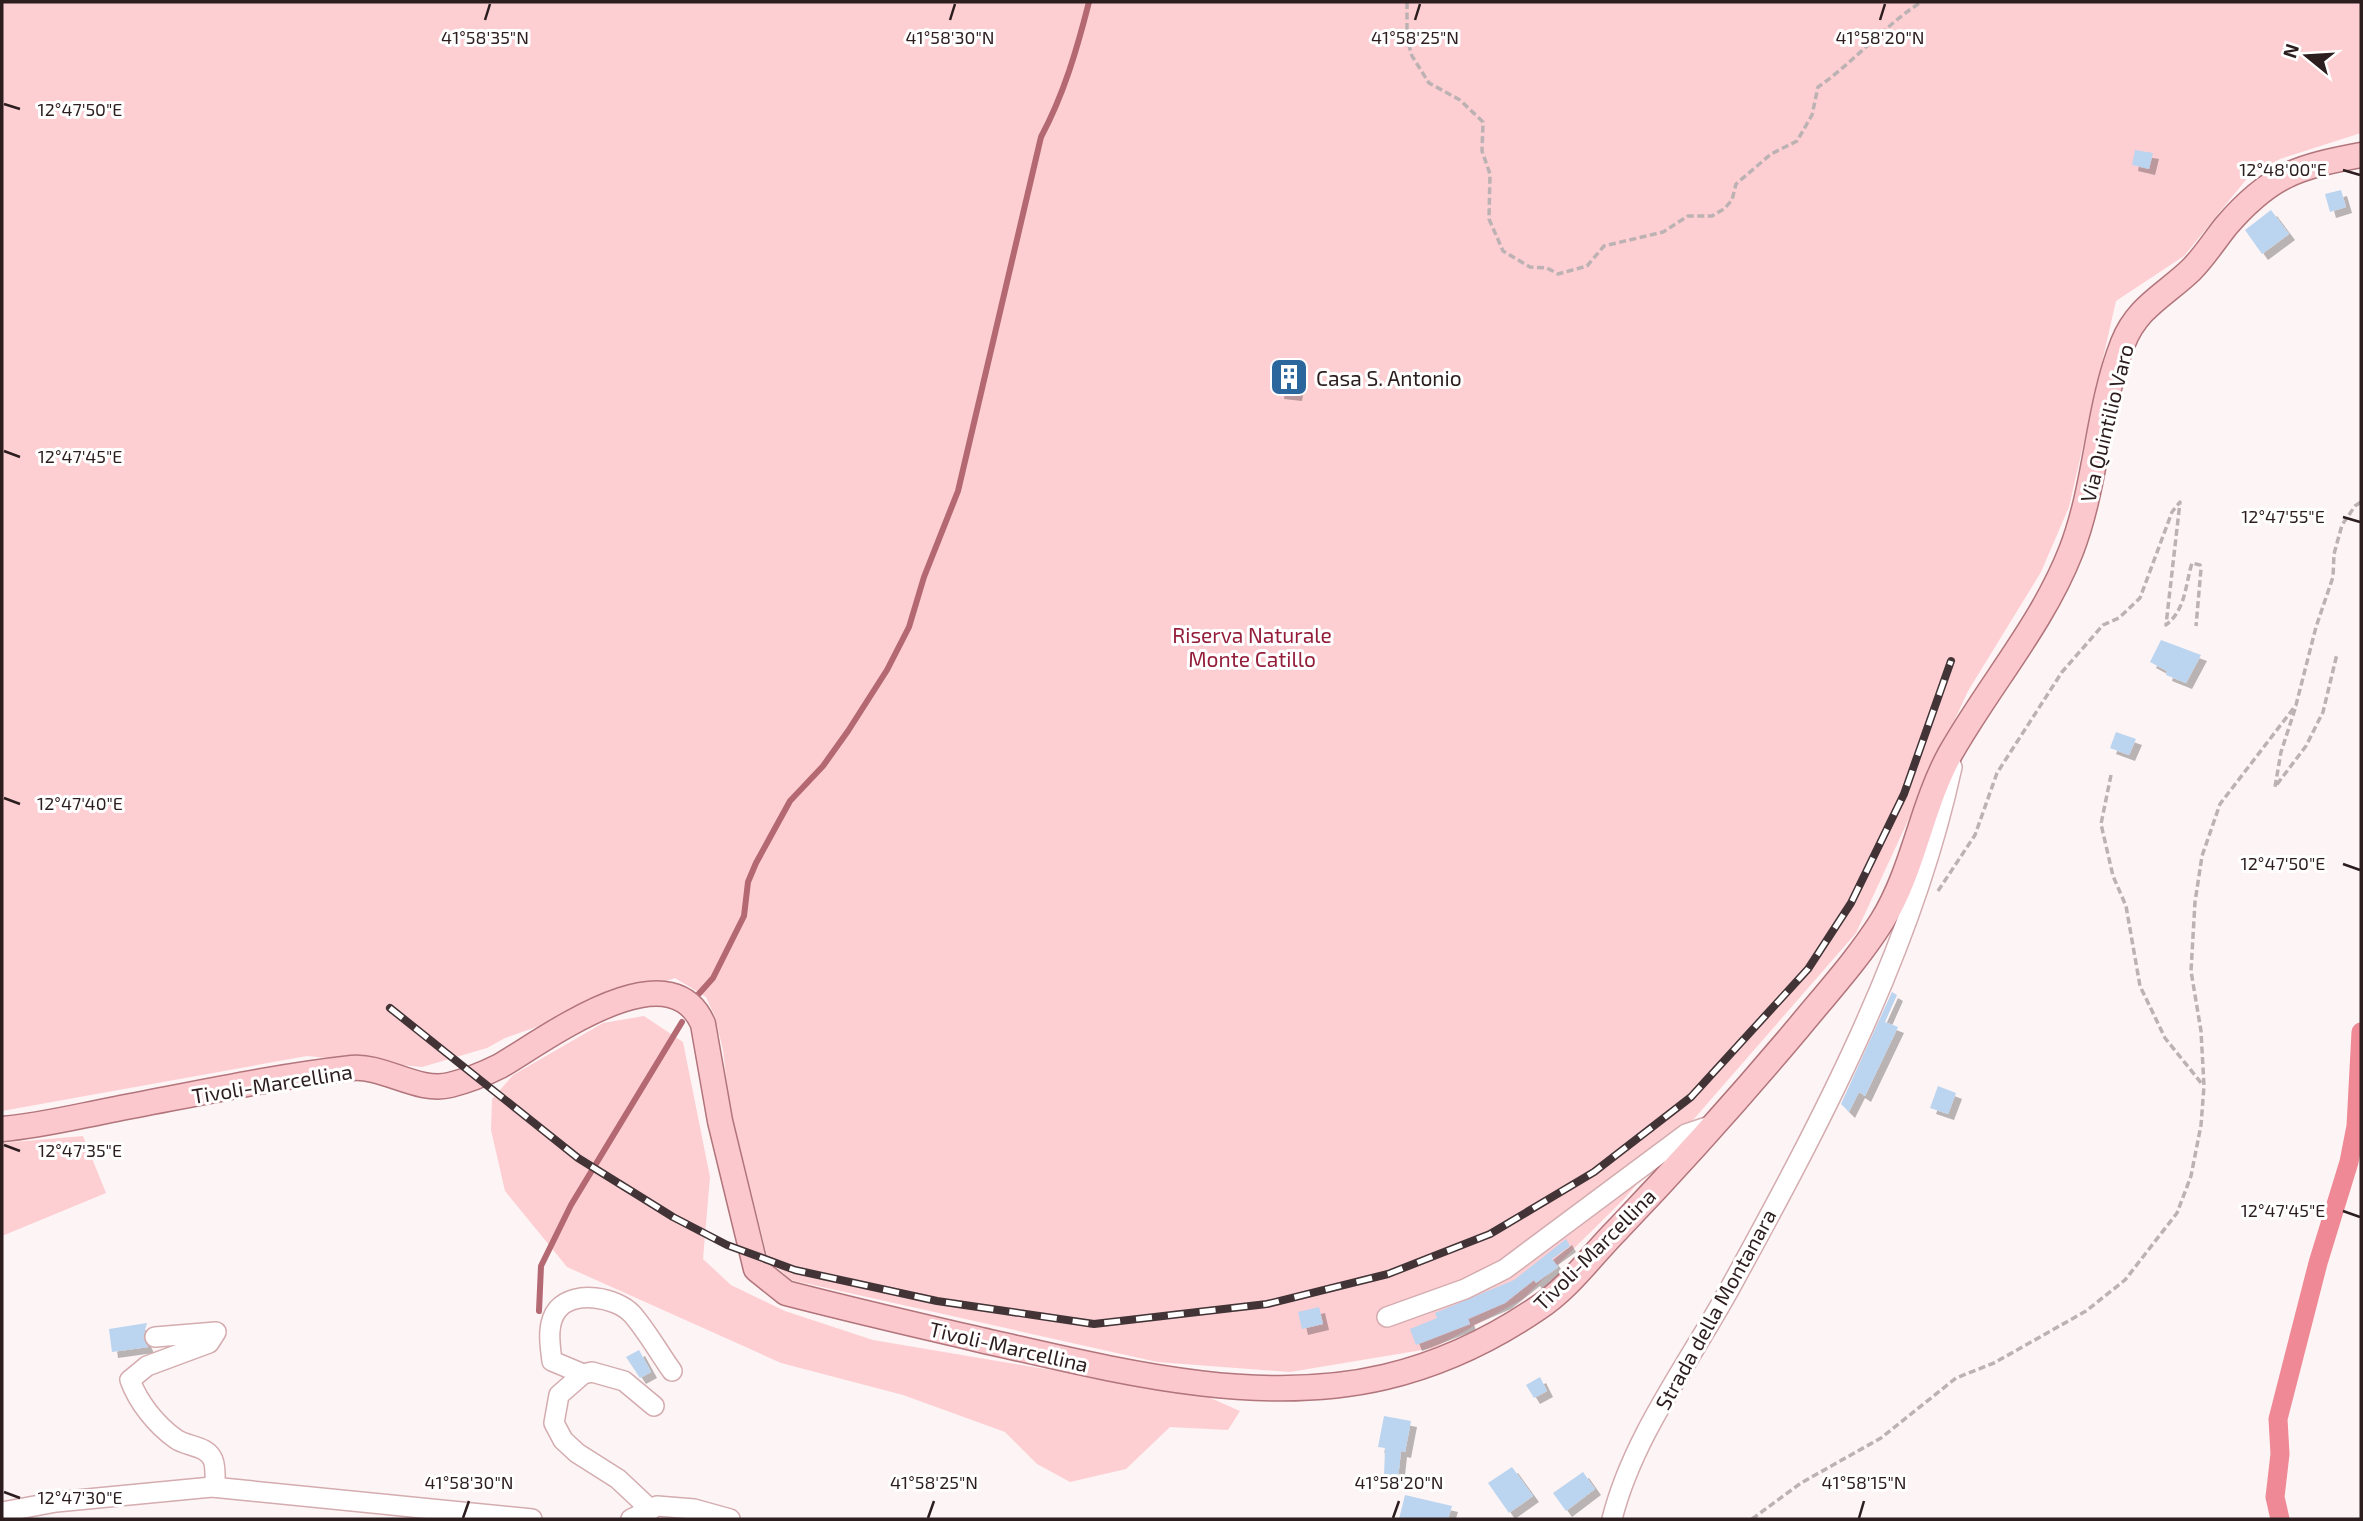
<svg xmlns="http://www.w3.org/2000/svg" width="2363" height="1521" viewBox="0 0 2363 1521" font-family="'Exo 2',sans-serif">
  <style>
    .green { fill: #fdcfd3 }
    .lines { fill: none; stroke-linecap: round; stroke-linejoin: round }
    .stream { stroke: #b46972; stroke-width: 6 }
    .canal { stroke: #ee8995; stroke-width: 19 }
    .building { fill: #bbd4ef; filter: url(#shadow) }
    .minor-casing { stroke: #d4acaf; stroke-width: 22 }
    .major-casing { stroke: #b1757b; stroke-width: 27 }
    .path { stroke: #bdb2b3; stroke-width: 3.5; stroke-dasharray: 7 3.5; stroke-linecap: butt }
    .minor { stroke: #fff; stroke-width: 19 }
    .major { stroke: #fbc8ce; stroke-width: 24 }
    .rail-casing { stroke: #423436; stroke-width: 8 }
    .rail { stroke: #fff; stroke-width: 5; stroke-dasharray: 16; stroke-linecap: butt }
    .ticks { fill: none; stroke: #2c1d1f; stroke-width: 2.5 }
    .labels { text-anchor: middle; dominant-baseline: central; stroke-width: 6; stroke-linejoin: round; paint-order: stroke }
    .poi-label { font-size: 21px; fill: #2c1d1f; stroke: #fff; text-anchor: start }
    .street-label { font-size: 21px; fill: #2c1d1f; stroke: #fff }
    .park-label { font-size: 21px; fill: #941d3a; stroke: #fff }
    .ticks-label { font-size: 18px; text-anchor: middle; fill: #2c1d1f; stroke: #fff; stroke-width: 6; stroke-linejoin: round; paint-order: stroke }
  </style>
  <defs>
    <filter id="shadow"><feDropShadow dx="6" dy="6" stdDeviation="0" flood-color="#0004"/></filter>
  </defs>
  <rect width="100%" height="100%" fill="#fdf4f5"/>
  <g class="green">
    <path d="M 2,2 L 2361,2 L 2361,133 L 2280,159 L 2249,176 L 2184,256 L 2116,301 L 2069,507 L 2041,572 L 1968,691 L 1856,933 L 1624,1199 L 1523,1299 L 1434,1348 L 1290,1372 L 1157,1362 L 791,1280 L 768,1259 L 730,1110 L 723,1050 L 715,1017 L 706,997 L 675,978 L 505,1038 L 487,1048 L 422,1067 L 307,1056 L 2,1111 Z"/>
    <path d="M 644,1016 L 683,1042 L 710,1177 L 703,1259 L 731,1285 L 785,1311 L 873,1340 L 1206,1396 L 1240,1411 L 1228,1430 L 1170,1427 L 1126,1469 L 1070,1482 L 1037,1464 L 1005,1432 L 903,1395 L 781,1363 L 567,1267 L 505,1191 L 491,1130 L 492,1099 L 513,1075 L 603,1023 Z"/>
    <path d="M 83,1136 L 106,1193 L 2,1236 L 2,1143 Z"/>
  </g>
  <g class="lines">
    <g class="stream">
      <path d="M 696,997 L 713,978 L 744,916 L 748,882 L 756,863 L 790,801 L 823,766 L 848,731 L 887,670 L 909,627 L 924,577 L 958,491 L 1041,137 C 1064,94 1077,49 1089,2"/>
      <path d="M 539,1311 L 541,1266 L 571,1205 L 682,1022"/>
    </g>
    <path class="canal" d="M 2280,1519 L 2275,1497 L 2280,1454 L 2278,1419 L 2318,1263 L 2349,1162 L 2356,1126 L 2361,1032"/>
  </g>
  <g class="building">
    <path d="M 2135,150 L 2153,153 L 2149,169 L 2132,165 Z"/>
    <path d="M 2341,190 L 2346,207 L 2330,212 L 2325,194 Z"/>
    <path d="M 2271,210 L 2289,234 L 2262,254 L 2245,230 Z"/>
    <path d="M 1282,360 L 1301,362 L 1296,395 L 1278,393 Z"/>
    <path d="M 2161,640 L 2201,655 L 2186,683 L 2166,675 L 2167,671 L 2150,662 Z"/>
    <path d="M 2116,732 L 2136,739 L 2129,755 L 2110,748 Z"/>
    <path d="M 1892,992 L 1897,995 L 1885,1022 L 1898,1027 L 1865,1096 L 1859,1092 L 1849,1112 L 1841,1104 Z"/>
    <path d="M 1938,1086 L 1956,1093 L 1948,1114 L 1930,1108 Z"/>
    <path d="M 1566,1239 L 1570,1246 L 1552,1259 L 1558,1267 L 1536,1283 L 1534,1280 L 1505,1303 L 1468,1319 L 1470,1324 L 1416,1345 L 1410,1329 L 1437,1318 L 1435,1313 L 1514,1280 Z"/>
    <path d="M 1319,1307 L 1323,1324 L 1302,1329 L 1298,1312 Z"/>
    <path d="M 147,1323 L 143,1337 L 148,1347 L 112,1352 L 109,1329 Z"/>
    <path d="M 639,1350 L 651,1372 L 640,1378 L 626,1357 Z"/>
    <path d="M 1540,1377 L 1547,1391 L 1534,1398 L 1526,1385 Z"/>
    <path d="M 1384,1416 L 1411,1421 L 1405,1452 L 1401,1451 L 1398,1478 L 1384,1477 L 1385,1448 L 1378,1447 Z"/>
    <path d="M 1512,1467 L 1533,1496 L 1509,1513 L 1488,1483 Z"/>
    <path d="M 1583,1472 L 1595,1489 L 1566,1511 L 1553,1493 Z"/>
    <path d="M 1405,1495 L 1452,1506 L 1448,1519 L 1399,1519 Z"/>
  </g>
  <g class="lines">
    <defs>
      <g id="minor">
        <path d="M 1387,1317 L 1465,1289 L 1505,1269 L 1686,1134 L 1713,1125"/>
        <path d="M 155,1337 L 216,1332 L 209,1343 L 147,1366 L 130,1380 C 138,1402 156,1425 176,1439 C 187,1447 207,1445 213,1460 C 216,1467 215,1479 215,1487"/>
        <path d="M 583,1374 L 552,1361 C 550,1345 546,1323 558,1309 C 575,1290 616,1297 632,1314 C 647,1331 659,1353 672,1371"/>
        <path d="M 651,1510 L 618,1479 L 577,1453 L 563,1440 L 554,1423 L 559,1395 L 583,1374 L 592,1372 L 624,1381 L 654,1406"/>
        <path d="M 2,1512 L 56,1502 L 212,1487 L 532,1519"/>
        <path d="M 631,1519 L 657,1506 L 694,1509 L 730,1519"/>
        <path d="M 1612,1519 C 1633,1436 1689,1363 1730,1288 C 1820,1124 1912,952 1952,767"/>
      </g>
      <path id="major" d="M 2,1129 C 39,1126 75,1117 111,1110 C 191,1095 271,1077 352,1068 C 383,1065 418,1093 450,1085 C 466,1081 486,1073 500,1066 C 542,1042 669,945 703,1024 L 720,1121 L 756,1269 L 786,1293 C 855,1311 925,1327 994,1343 C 1118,1371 1258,1407 1385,1377 C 1440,1364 1491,1340 1538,1308 C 1568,1289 1593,1254 1618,1229 C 1680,1164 1741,1096 1799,1027 C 1827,993 1858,959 1882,921 C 1914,869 1921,807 1950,754 C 1989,685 2042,625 2071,551 C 2097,484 2097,409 2123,343 C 2137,307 2165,295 2191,270 C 2204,257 2214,241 2226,226 C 2270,175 2297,167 2361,155"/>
    </defs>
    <use href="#minor" class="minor-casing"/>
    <use href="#major" class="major-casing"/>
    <g class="path">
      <path d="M 1407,2 L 1407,39 L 1412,56 L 1429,83 L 1460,100 L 1483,122 L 1482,151 L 1490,174 L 1489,219 L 1503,251 L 1530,267 L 1547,268 L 1558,274 L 1587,266 L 1604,246 L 1663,232 L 1688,216 L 1712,216 L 1724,209 L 1732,200 L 1736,184 L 1771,154 L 1797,141 L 1812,115 L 1818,87 C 1854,62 1883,27 1921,2"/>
      <path d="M 2295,709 L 2281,752 L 2275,787 L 2306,746 L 2323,712 L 2337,654"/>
      <path d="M 2111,775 L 2101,824 L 2113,876 L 2126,906 L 2140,986 L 2165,1038 L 2202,1084"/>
      <path d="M 1938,891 L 1975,835 L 1997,773 L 2062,672 L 2103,625 L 2119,618 L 2140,598 L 2172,512 L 2180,502 L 2166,625 C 2186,609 2185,586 2192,563 L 2200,565 L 2201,569 L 2196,626"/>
      <path d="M 1752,1519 L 1801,1483 L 1881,1438 L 1956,1378 L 1994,1363 L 2086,1311 L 2125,1280 L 2177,1213 L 2191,1176 L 2201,1125 L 2204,1086 L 2201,1031 L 2191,971 L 2195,902 L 2202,856 L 2220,804 L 2296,705 L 2316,627 L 2333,577 L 2334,554 L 2342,525 L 2355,506 L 2361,502"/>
    </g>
    <use href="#minor" class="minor"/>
    <use href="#major" class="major"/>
    <defs>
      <path id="rail" d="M 390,1008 L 578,1158 L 673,1217 L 727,1245 L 795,1270 L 937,1301 L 1094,1324 L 1267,1304 L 1388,1274 L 1490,1234 L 1594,1172 L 1691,1097 L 1808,969 L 1851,903 L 1904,794 L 1951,661"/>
    </defs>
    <use href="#rail" class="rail-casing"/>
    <use href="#rail" class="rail"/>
  </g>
  <path class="ticks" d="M 485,20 L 490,4M 950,20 L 955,4M 1415,20 L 1420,4M 1880,20 L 1885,4M 4,104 L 20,109M 2343,170 L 2360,175M 4,451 L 20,457M 2343,517 L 2360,522M 4,798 L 20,804M 2343,864 L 2360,870M 4,1145 L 20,1151M 2343,1211 L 2360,1217M 4,1492 L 20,1498M 463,1518 L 469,1501M 928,1518 L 934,1501M 1393,1518 L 1399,1501M 1859,1518 L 1864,1501"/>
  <defs>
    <symbol id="building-square" viewBox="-11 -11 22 22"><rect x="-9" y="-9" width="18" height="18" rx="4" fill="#2b669d" stroke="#fff"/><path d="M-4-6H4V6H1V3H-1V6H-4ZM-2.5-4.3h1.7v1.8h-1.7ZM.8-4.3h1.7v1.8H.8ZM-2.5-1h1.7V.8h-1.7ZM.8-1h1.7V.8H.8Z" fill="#fff"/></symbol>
  </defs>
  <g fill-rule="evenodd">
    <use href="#building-square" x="1267" y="355" width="44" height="44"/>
  </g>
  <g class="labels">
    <g class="poi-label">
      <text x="1316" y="377">Casa S. Antonio</text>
    </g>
    <g class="street-label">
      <text transform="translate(2106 423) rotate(-76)">Via Quintilio Varo</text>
      <text transform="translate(272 1083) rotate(-9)">Tivoli-Marcellina</text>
      <text transform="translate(1594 1249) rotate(-45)">Tivoli-Marcellina</text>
      <text transform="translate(1715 1309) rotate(-61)">Strada della Montanara</text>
      <text transform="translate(1009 1346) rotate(13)">Tivoli-Marcellina</text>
    </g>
    <g class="park-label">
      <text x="1252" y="634">Riserva Naturale<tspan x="1252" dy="24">Monte Catillo</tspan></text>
    </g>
  </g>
  <g class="ticks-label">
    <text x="485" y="44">41°58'35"N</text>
    <text x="950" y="44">41°58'30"N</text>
    <text x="1415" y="44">41°58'25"N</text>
    <text x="1880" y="44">41°58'20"N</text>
    <text x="80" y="116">12°47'50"E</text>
    <text x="2283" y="176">12°48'00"E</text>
    <text x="80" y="463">12°47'45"E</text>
    <text x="2283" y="523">12°47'55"E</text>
    <text x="80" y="810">12°47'40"E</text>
    <text x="2283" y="870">12°47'50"E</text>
    <text x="80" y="1157">12°47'35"E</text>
    <text x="2283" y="1217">12°47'45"E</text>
    <text x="469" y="1489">41°58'30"N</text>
    <text x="934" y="1489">41°58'25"N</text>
    <text x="1399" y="1489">41°58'20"N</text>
    <text x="1864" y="1489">41°58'15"N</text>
    <text x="80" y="1504">12°47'30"E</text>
  </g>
  <rect width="2363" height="1521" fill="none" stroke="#2c1d1f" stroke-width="7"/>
  <g transform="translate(2307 56) rotate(288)" stroke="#ffffff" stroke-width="5" paint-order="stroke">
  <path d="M0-5L12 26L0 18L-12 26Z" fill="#2c1d1f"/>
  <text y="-10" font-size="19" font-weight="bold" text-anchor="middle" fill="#2c1d1f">N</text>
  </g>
</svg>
